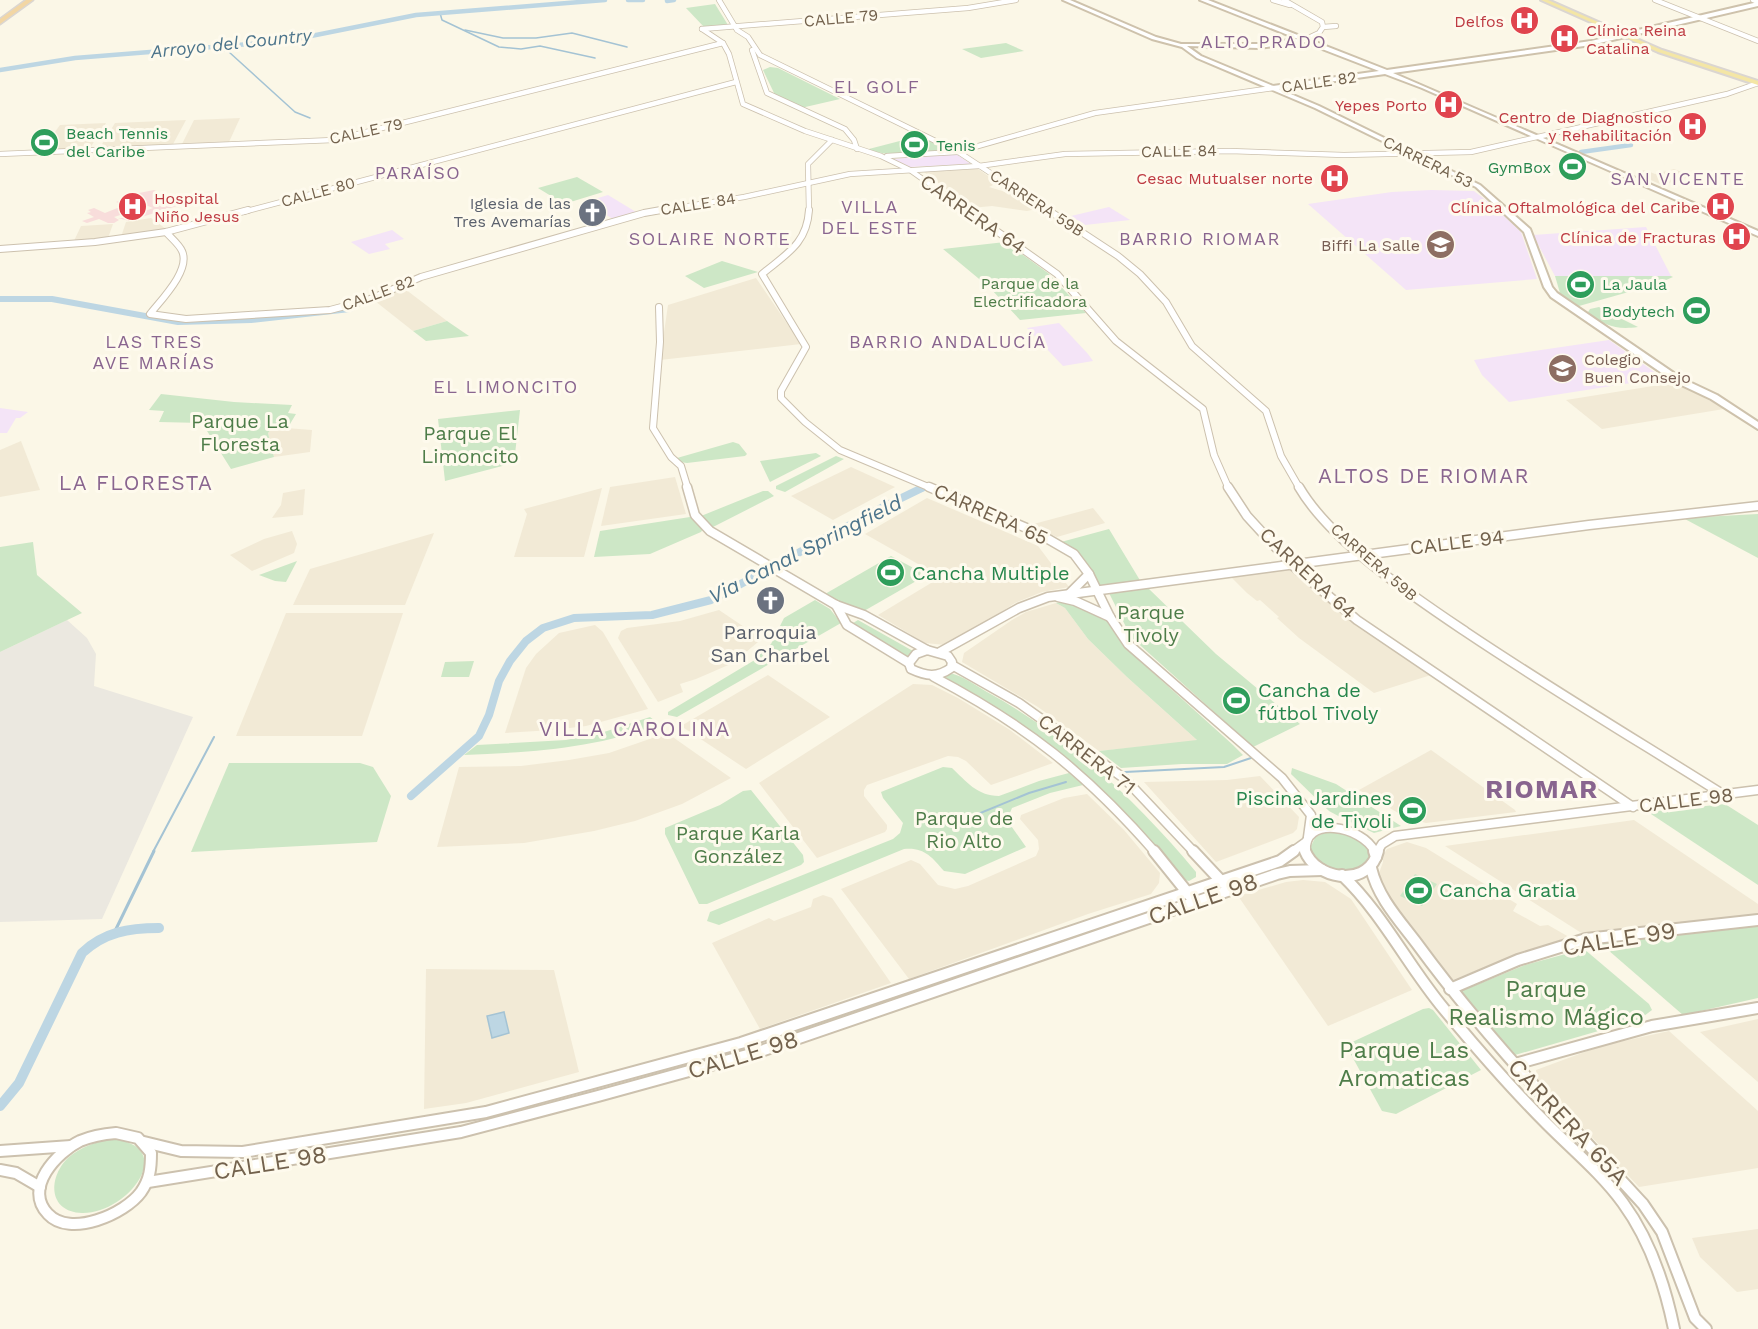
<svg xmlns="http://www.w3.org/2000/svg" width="1758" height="1329" viewBox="0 0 1758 1329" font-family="'Work Sans',sans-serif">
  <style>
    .residential { fill: #f2ead6 }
    .industrial { fill: #ebe8e0 }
    .education { fill: #f4e4f7 }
    .medical { fill: #f8dddb }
    .green { fill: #cde7c6 }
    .water { fill: #bdd6e3; stroke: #a4c3d4; stroke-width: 1.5 }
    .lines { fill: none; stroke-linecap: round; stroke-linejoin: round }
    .stream-far2 { stroke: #a4c3d4; stroke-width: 1.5 }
    .stream-far1 { stroke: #a4c3d4; stroke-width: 2 }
    .stream { stroke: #a4c3d4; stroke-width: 3 }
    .canal-far3 { stroke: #bdd6e3; stroke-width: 4.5 }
    .canal-far2 { stroke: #bdd6e3; stroke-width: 6 }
    .canal-far1 { stroke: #bdd6e3; stroke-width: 8 }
    .canal { stroke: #bdd6e3; stroke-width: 10 }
    .tertiary-far3-casing { stroke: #ccc1ae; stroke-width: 6 }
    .tertiary-far2-casing { stroke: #ccc1ae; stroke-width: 8 }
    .tertiary-far1-casing { stroke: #ccc1ae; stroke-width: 11 }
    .tertiary-casing { stroke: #ccc1ae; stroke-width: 14 }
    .secondary-casing { stroke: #cec2ac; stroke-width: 4 }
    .primary-casing { stroke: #dbd6d1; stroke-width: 4 }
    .trunk-casing { stroke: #dbd6d1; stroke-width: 3 }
    .tertiary-far3 { stroke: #fff; stroke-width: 4.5 }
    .tertiary-far2 { stroke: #fff; stroke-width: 6 }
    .tertiary-far1 { stroke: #fff; stroke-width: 8 }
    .tertiary { stroke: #fff; stroke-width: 10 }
    .secondary { fill: #fff; fill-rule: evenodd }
    .primary { fill: #f4e6a5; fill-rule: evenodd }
    .trunk { fill: #f2d6a4; fill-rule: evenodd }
    .labels { text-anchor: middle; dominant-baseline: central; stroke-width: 6; stroke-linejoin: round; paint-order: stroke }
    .far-street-label { font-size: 16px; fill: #73624d; stroke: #fefaed }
    .far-health-label { font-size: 16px; fill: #be3a42; stroke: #fefaed; text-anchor: end }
    .far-leisure-label { font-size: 16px; fill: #27864d; stroke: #fefaed; text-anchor: start }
    .far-worship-label { font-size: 16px; fill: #5b616d; stroke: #fefaed; text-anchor: end }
    .far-education-label { font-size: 16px; fill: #785e54; stroke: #fefaed; text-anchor: end }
    .far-park-label { font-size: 16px; fill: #4e7d49; stroke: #fefaed }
    .far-neighbourhood-label { font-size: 18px; letter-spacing: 1.5px; fill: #89658f; stroke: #fefaed }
    .far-water-label { font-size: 18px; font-style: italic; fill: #4c748b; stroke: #fefaed }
    .street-label { font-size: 20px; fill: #73624d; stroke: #fefaed }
    .park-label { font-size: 20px; fill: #4e7d49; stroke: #fefaed }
    .leisure-label { font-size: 20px; fill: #27864d; stroke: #fefaed; text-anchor: start }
    .worship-label { font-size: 20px; fill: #5b616d; stroke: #fefaed }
    .neighbourhood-label { font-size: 21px; letter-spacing: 1.5px; fill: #89658f; stroke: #fefaed }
    .water-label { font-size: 21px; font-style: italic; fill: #4c748b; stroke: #fefaed }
    .near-street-label { font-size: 24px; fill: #73624d; stroke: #fefaed }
    .near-park-label { font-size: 24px; fill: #4e7d49; stroke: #fefaed }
    .district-label { font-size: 26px; font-weight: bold; letter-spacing: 1.5px; fill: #89658f; stroke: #fefaed }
  </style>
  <rect width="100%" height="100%" fill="#fbf7e7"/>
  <g class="residential">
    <path d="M 240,118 L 229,142 L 182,144 L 194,120 Z"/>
    <path d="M 186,120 L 172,146 L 99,149 L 115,123 Z"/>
    <path d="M 106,123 L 90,148 L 42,150 L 60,125 Z"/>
    <path d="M 978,169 L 994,180 L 993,185 L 989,187 L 1029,199 L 1041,208 L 1027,211 L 992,206 L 971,208 L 924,172 Z"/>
    <path d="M 1674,169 L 1692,176 L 1662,185 L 1635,173 L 1645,170 L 1655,174 Z"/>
    <path d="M 151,218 L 166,229 L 121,237 L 126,222 Z"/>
    <path d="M 113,224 L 108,238 L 74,241 L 81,226 Z"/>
    <path d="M 756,278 L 801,344 L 660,360 L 668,305 Z"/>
    <path d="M 405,289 L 447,321 L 413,331 L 375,301 Z"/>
    <path d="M 1678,382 L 1724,409 L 1602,429 L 1566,400 Z"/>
    <path d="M 273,427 L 312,430 L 310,452 L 274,457 L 268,433 Z"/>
    <path d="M 21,441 L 40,490 L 0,497 L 0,450 Z"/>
    <path d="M 851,467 L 895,487 L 833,520 L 791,496 Z"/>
    <path d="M 675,477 L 686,514 L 601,526 L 610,487 Z"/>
    <path d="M 602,488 L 584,557 L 514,557 L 527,514 L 524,509 Z"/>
    <path d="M 305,489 L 303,515 L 272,518 L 281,505 L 283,493 Z"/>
    <path d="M 927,498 L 1038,546 L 1069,587 L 1042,592 L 1015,603 L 953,643 L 945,645 L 925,643 L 878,615 L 941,577 L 865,534 Z"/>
    <path d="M 1093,508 L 1105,523 L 1057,537 L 1030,525 Z"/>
    <path d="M 292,531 L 297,544 L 294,553 L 252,571 L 230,555 L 264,539 Z"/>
    <path d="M 434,533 L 405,605 L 293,605 L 310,569 Z"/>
    <path d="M 1289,569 L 1357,626 L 1431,675 L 1374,693 L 1299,638 L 1277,618 L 1279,617 L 1260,600 L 1257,601 L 1247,593 L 1231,577 Z"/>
    <path d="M 1056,603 L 1065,608 L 1088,639 L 1127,677 L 1198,741 L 1099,751 L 1038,707 L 962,662 L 964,653 L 1012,620 L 1026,612 Z"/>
    <path d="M 719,610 L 759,637 L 758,642 L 733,663 L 696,679 L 680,684 L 683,692 L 658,702 L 618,638 L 621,631 L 627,628 L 680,621 Z"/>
    <path d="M 286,613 L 403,613 L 362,736 L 236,736 Z"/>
    <path d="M 595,625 L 603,632 L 648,709 L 586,726 L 553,730 L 505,733 L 526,668 L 536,654 L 559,633 Z"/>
    <path d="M 768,675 L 830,717 L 746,769 L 681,726 Z"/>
    <path d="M 913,684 L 932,685 L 958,698 L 1010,730 L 1053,763 L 991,785 L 966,761 L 958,757 L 948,756 L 867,785 L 864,790 L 864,796 L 887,825 L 887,829 L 885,832 L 817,858 L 759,783 Z"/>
    <path d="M 667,733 L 731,778 L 682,804 L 635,821 L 594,831 L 524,843 L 437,847 L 459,767 L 521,766 L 569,760 L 609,753 Z"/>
    <path d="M 1431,750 L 1515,810 L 1516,812 L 1426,823 L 1405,817 L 1359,790 Z"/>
    <path d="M 1260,776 L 1299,817 L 1297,829 L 1293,833 L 1216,862 L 1144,782 L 1227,780 Z"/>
    <path d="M 1087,794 L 1124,830 L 1160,873 L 1159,883 L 1151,894 L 1088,914 L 909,979 L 841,889 L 911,860 L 920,864 L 938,885 L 955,889 L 968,886 L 1036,856 L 1039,849 L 1038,840 L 1020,819 L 1021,815 L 1064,798 Z"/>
    <path d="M 1634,820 L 1758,904 L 1758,916 L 1583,934 L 1445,846 Z"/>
    <path d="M 1407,842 L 1426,848 L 1517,904 L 1513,911 L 1540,926 L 1548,925 L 1569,937 L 1508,958 L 1450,981 L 1379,886 L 1378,876 L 1383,862 L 1383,855 L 1387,849 Z"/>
    <path d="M 1303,880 L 1325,882 L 1351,899 L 1412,990 L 1328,1026 L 1238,896 L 1286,882 Z"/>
    <path d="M 823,895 L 832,898 L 891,983 L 760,1029 L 712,943 L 769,918 L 774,921 L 811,907 L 813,899 Z"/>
    <path d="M 426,969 L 554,970 L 579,1072 L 466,1103 L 424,1109 Z"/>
    <path d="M 1758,1019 L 1758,1082 L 1700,1032 Z"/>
    <path d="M 1669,1031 L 1758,1111 L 1758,1168 L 1639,1187 L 1537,1079 L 1536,1070 L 1601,1046 Z"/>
    <path d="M 1758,1229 L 1758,1289 L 1737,1292 L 1700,1257 L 1692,1238 Z"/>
  </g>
  <path class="industrial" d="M 67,620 L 87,638 L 96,654 L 94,686 L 193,717 L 102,919 L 0,922 L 0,652 Z"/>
  <g class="education">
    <path d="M 956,154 L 971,164 L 910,167 L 893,159 Z"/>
    <path d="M 1431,190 L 1474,191 L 1491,204 L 1521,232 L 1537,279 L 1406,290 L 1308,204 L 1392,192 Z"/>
    <path d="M 608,195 L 636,212 L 613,219 L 585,202 Z"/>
    <path d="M 1109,207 L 1130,220 L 1085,225 L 1071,216 Z"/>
    <path d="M 1646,227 L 1671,276 L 1555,276 L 1533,235 Z"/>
    <path d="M 392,230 L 404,239 L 385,244 L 390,249 L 369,254 L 351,242 Z"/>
    <path d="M 1059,323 L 1088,354 L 1093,361 L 1063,366 L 1027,328 Z"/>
    <path d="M 1609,340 L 1663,378 L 1509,402 L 1482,375 L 1474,360 Z"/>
    <path d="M 0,408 L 28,412 L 20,418 L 16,418 L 7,433 L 0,433 Z"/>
  </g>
  <path class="medical" d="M 154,190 L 182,202 L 178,203 L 180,205 L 129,221 L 118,218 L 127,218 L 153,208 L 148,206 L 114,217 L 119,220 L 114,223 L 108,223 L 99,219 L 87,223 L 82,221 L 94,217 L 87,213 L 91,212 L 88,210 L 94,208 L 105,213 L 125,205 L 116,202 L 124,199 L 131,203 L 136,202 L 129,198 L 131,197 L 129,195 Z"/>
  <g class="green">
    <path d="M 715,4 L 728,25 L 704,27 L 686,8 Z"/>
    <path d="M 1006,43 L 1024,51 L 981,58 L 962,49 Z"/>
    <path d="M 770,67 L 778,68 L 840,99 L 801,108 L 775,95 L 763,70 Z"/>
    <path d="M 919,136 L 953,151 L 893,155 L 865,150 Z"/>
    <path d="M 577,177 L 603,192 L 564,204 L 538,188 Z"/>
    <path d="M 1005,242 L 1048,273 L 1086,313 L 1020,320 L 990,288 L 943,249 Z"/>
    <path d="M 722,261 L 758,272 L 704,288 L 685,276 Z"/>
    <path d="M 1555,276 L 1671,276 L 1673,277 L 1657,284 L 1579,306 L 1560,293 Z"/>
    <path d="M 1599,307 L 1604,310 L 1638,327 C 1616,330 1605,326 1588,312 L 1590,309 Z"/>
    <path d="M 447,321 L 469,336 L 426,341 L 413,331 Z"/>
    <path d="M 161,394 L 234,402 L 292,405 L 288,413 L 296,414 L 287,429 L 273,427 L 268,433 L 274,457 L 231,469 L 202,423 L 159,422 L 164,411 L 149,410 Z"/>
    <path d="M 520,410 L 514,463 L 445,481 L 438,419 Z"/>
    <path d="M 733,442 L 739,444 L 747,454 L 745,456 L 687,463 L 680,462 L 677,458 Z"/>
    <path d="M 816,453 L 821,456 L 770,482 L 760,461 Z"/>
    <path d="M 836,456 L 844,459 L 785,492 L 776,489 L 776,486 Z"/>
    <path d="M 763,491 L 768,491 L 774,496 L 713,527 L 709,527 L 701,516 Z"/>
    <path d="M 1758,514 L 1758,558 L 1683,518 Z"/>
    <path d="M 690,517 L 703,529 L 701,532 L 650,554 L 594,557 L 600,531 Z"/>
    <path d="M 1109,529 L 1141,582 L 1100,586 L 1083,558 L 1061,542 Z"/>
    <path d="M 33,542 L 37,575 L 82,613 L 0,652 L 0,547 Z"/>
    <path d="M 891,556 L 921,572 L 918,580 L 864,611 L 835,602 L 825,594 Z"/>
    <path d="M 297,561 L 286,582 L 275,581 L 259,575 Z"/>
    <path d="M 1148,588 L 1216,654 L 1300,724 L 1253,747 L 1131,637 L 1108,591 Z"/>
    <path d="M 815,600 L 830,609 L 841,623 L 677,717 L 668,715 L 668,712 L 753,661 L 771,644 L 784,618 Z"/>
    <path d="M 1060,602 L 1076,605 L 1106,619 L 1130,652 L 1233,745 L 1243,755 L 1227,764 L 1182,764 L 1121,768 L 1099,751 L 1197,740 L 1127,677 L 1088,639 L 1065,608 L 1056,603 Z"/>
    <path d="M 858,620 L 913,651 L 904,659 L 850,625 Z"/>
    <path d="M 474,661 L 469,677 L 441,677 L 445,662 Z"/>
    <path d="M 950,673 C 963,676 975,685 987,692 C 1068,736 1137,801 1196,872 L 1196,877 L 1189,881 L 1180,879 L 1149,838 L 1103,793 L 944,679 Z"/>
    <path d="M 650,717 L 659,724 C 594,749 533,752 464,755 L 477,745 L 566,740 L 604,732 Z"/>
    <path d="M 229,763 L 360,763 L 373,767 L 391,796 L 377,842 L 191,852 Z"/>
    <path d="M 943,767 L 952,768 C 966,781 977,796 999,796 L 1039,781 L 1069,773 L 1083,785 L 1050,793 L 1012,808 L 1007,820 L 1026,847 L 965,874 L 944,871 C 932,857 924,847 904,849 L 719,925 L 707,921 L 710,912 L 893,839 L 900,833 L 903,823 L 883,798 L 881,792 Z"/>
    <path d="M 1292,768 L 1336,784 L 1401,826 L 1374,833 L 1342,818 L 1329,811 L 1291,774 Z"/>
    <path d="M 751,790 L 803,855 L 804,862 L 801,865 L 707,904 L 699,904 L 665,834 L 665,828 L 720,805 L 743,791 Z"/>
    <path d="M 1725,804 L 1758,825 L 1758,885 L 1648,812 Z"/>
    <path d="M 1332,831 C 1348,834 1368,838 1370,858 L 1362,868 C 1343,873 1317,871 1310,848 L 1316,836 Z"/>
    <path d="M 1415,874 L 1437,884 L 1422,906 L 1400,896 Z"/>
    <path d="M 1186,895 L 1190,900 L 774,1043 L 772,1039 Z"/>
    <path d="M 1758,926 L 1758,998 L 1683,1015 L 1600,943 Z"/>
    <path d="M 1584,949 L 1649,1004 L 1652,1010 L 1640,1019 L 1515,1055 L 1459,992 L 1525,965 Z"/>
    <path d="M 1429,1008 L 1433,1010 L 1481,1070 L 1396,1114 L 1382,1111 L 1348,1049 L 1348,1044 L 1423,1009 Z"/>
    <path d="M 111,1139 C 180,1145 128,1214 82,1213 C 47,1212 48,1176 69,1157 C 81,1147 95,1142 111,1139 Z"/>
  </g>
  <path class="water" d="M 504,1012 L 509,1033 L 492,1038 L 487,1016 Z"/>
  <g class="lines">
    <g class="stream-far2">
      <path d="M 440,13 L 442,20 L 499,47 L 521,49 L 540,46 L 595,58"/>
      <path d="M 465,30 L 503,38 L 536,38 L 572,33 L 627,47"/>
      <path d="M 212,47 L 229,52 L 295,112 L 310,118"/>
    </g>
    <g class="stream-far1">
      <path d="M 1125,772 L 1224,767 L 1254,757"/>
      <path d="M 961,821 L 1029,793 L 1066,782"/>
      <path d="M 153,852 L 214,737"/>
    </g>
    <path class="stream" d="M 115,931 L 154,851"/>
    <g class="canal-far3">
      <path d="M 628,0 L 643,0"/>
      <path d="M 667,1 L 674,0"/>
      <path d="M 0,70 L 75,58 L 286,41 L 416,15 L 605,0"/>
      <path d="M 1581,152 L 1631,145"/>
    </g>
    <g class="canal-far2">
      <path d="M 0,299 L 52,299 L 178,322 L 251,320 L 350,309"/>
      <path d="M 921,489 L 927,486"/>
    </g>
    <path class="canal-far1" d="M 411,796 L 479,736 L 489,715 L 499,681 L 510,661 L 526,641 L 543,628 L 574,618 L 652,615 L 711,600 L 885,506 L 924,487"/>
    <path class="canal" d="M 0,1106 L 19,1083 L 82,953 C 104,932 129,928 159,928"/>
    <defs>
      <g id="tertiary-far3">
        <path d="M 719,0 L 737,30 L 748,37 L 760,55 L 960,153 L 1050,212"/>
        <path d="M 1273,0 L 1290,5"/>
        <path d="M 1284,0 L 1322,22 L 1323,27 L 1319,33 L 1304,40"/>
        <path d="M 1655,0 L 1758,41"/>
        <path d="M 1753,0 L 1758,2"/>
        <path d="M 1323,27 L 1336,26"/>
        <path d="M 702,29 L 723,43 L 729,54 L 743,104 L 805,131 L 881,156 L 910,170 L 969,212"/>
        <path d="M 702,29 L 968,8 L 1016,0"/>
        <path d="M 752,50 L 767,93 L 845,129 L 854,140 L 857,149"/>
        <path d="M 0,154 L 334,140 L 723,43"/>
        <path d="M 887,156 L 957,152 L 1095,113 L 1273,88"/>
        <path d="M 243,212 L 736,82"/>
        <path d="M 651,212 L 744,197 L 850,174 L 979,166 L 1065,154 L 1230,151 L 1344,155 L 1471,152 L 1727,94 L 1758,83"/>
        <path d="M 809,212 L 808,164 L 832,140"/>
      </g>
      <g id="tertiary-far2">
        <path d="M 809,210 C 807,244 786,254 762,274 L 806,347 L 781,391 L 781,398 L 805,422 L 840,450 L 933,489"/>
        <path d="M 967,210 L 1057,274 L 1116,341 L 1203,409 L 1214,455 L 1229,489"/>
        <path d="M 1048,210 L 1118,256 L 1140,274 L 1166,302 L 1192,346 L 1266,411 L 1281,456 L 1300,489"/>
        <path d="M 166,232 C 171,238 179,244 182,251 C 191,270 161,300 150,314 L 186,319 L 330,310 L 368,300 L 421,277 L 644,213 L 661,210"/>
        <path d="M 0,249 L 95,242 L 166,232 L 248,210"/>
        <path d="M 659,307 L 660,342 L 653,428 L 671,457 L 681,466 L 688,489"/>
      </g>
      <g id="tertiary-far1">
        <path d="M 687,487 L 695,515 L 710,531 L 836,605 L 864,615 L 927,650"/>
        <path d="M 929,487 L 1036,532 L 1074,554 L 1089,574 L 1110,617 L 1128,644 L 1282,778 L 1311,815 L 1308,837"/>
        <path d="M 1228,487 L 1247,516 L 1291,564 L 1357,620 L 1633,807"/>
        <path d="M 1299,487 C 1331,542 1414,597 1466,632 C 1551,689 1638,741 1724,795"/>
        <path d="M 1070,593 L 1089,574"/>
        <path d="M 1058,597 L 1075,601 L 1110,617"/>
        <path d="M 836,605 L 847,625 L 909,663"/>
        <path d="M 927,650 L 948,656 L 952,662 L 951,668 C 937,678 926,676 911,669 L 909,663 L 916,654 Z"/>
        <path d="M 940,652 L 1019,608 L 1048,597 L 1589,525 L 1758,506"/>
        <path d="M 952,665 L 1019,703 L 1125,779 L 1194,852"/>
        <path d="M 934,677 C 1027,726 1086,773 1155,852"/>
        <path d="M 1292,852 L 1306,842"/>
        <path d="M 1306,852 C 1302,815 1362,825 1375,852"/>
        <path d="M 1377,852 L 1382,844 L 1395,836 L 1758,790"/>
      </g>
      <g id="tertiary">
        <path d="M 1154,851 L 1195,902"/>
        <path d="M 1193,851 L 1223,883"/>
        <path d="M 1305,851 C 1316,879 1363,887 1376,857 L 1374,851"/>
        <path d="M 1376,857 L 1378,851"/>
        <path d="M 1371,868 C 1378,898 1400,921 1418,945 C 1486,1038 1566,1120 1643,1204 L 1662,1232 L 1695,1318 L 1706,1329"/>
        <path d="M 1342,875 C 1383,914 1408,966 1444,1009 C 1477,1049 1511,1088 1547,1124 C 1573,1150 1602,1174 1623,1203 C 1650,1240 1665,1285 1674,1329"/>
        <path d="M 1450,989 L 1518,960 L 1586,939 L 1758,920"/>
        <path d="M 1515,1064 L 1652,1026 L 1758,1008"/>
        <path d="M 116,1133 L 138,1138 L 151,1153 C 151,1168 150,1179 141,1192 C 125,1214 70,1238 48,1214 C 23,1188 57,1152 80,1141 C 92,1136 104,1134 116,1133 Z"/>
        <path d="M 144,1142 L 181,1151 L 243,1152 L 486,1112 L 741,1043 L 1280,861 L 1294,851"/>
        <path d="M 0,1151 L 71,1146"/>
        <path d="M 0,1170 L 16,1173 L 40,1187"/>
        <path d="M 148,1182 L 461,1132 L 598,1096 L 758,1052 L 1277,874 L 1290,871 L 1322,870"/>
      </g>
      <path id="secondary" d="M 1063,0 L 1070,0 L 1156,37 L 1181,44 L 1259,44 L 1298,39 L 1200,0 L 1208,0 L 1387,70 L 1591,41 L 1758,2 L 1758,6 L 1591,45 L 1393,73 L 1758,231 L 1758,236 L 1422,88 L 1385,74 L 1279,89 L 1319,106 L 1480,185 L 1530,229 L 1552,287 L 1557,293 L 1681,378 L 1717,395 L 1758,422 L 1758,429 L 1711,399 L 1675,382 L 1551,297 L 1544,287 L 1524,232 L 1476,187 L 1315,108 L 1197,58 L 1182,47 L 1152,39 ZM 1304,42 L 1379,71 L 1273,86 L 1201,56 L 1187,46 L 1259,48 Z"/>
      <path id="primary" d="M 1541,0 L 1548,0 L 1662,50 L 1758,81 L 1758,85 L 1658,52 Z"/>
      <path id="trunk" d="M 26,0 L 33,0 L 0,24 L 0,19 Z"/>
    </defs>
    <use href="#tertiary-far3" class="tertiary-far3-casing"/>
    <use href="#tertiary-far2" class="tertiary-far2-casing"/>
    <use href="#tertiary-far1" class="tertiary-far1-casing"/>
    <use href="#tertiary" class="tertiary-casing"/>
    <use href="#secondary" class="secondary-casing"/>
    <use href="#primary" class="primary-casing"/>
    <use href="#trunk" class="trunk-casing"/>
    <use href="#tertiary-far3" class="tertiary-far3"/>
    <use href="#tertiary-far2" class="tertiary-far2"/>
    <use href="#tertiary-far1" class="tertiary-far1"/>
    <use href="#tertiary" class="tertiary"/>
    <use href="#secondary" class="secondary"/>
    <use href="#primary" class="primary"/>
    <use href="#trunk" class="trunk"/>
  </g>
  <defs>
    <symbol id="hospital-disc" viewBox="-11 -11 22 22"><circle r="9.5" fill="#e0444e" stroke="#fefaed"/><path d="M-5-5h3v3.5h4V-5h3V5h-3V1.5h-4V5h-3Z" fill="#fff"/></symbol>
    <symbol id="stadium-disc" viewBox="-11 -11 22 22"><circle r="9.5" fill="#2e9e5b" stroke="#fefaed"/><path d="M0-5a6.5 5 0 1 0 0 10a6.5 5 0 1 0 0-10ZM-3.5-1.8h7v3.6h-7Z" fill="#fff"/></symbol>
    <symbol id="church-disc" viewBox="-11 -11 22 22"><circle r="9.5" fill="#6b7280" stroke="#fefaed"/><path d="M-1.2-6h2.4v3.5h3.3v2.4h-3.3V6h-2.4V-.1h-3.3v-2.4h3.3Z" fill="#fff"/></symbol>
    <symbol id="school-disc" viewBox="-11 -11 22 22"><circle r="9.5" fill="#8d6e63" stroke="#fefaed"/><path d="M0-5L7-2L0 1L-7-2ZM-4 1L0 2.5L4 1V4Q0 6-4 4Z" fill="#fff"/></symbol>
  </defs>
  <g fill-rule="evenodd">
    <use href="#hospital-disc" x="1508" y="4" width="33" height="33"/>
    <use href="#hospital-disc" x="1548" y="22" width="33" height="33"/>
    <use href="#hospital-disc" x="1432" y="88" width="33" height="33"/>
    <use href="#hospital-disc" x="1676" y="110" width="33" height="33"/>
    <use href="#stadium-disc" x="28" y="126" width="33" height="33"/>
    <use href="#stadium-disc" x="898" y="128" width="33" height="33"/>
    <use href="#stadium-disc" x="1556" y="150" width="33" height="33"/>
    <use href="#hospital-disc" x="1318" y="162" width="33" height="33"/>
    <use href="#hospital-disc" x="116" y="190" width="33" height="33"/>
    <use href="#hospital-disc" x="1704" y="190" width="33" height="33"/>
    <use href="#church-disc" x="576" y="196" width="33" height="33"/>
    <use href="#hospital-disc" x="1720" y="220" width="33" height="33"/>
    <use href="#school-disc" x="1424" y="228" width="33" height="33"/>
    <use href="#stadium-disc" x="1564" y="268" width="33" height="33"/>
    <use href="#stadium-disc" x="1680" y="294" width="33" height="33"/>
    <use href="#school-disc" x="1546" y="352" width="33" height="33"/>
    <use href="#stadium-disc" x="874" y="556" width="33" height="33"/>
    <use href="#church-disc" x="754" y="584" width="33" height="33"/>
    <use href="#stadium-disc" x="1220" y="684" width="33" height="33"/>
    <use href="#stadium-disc" x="1396" y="794" width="33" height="33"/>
    <use href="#stadium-disc" x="1402" y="874" width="33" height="33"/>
  </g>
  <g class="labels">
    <g class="far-street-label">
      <text transform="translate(841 18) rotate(-5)">CALLE 79</text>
      <text transform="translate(1319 82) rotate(-8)">CALLE 82</text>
      <text transform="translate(366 131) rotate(-12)">CALLE 79</text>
      <text transform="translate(1179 151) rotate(-1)">CALLE 84</text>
      <text transform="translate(1428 162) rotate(26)">CARRERA 53</text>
      <text transform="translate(318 192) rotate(-15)">CALLE 80</text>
      <text transform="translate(1037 203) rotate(33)">CARRERA 59B</text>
      <text transform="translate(698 204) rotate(-9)">CALLE 84</text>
      <text transform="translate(378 293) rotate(-20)">CALLE 82</text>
      <text transform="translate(1374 562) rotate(41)">CARRERA 59B</text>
    </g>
    <g class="far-health-label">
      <text x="1504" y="21">Delfos</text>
      <text x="1586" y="30" text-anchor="start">Clínica Reina<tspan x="1586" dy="18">Catalina</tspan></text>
      <text x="1427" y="105">Yepes Porto</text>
      <text x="1672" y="117">Centro de Diagnostico<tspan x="1672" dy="18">y Rehabilitación</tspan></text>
      <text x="1313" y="178">Cesac Mutualser norte</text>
      <text x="154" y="198" text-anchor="start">Hospital<tspan x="154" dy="18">Niño Jesus</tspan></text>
      <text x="1700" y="207">Clínica Oftalmológica del Caribe</text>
      <text x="1716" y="237">Clínica de Fracturas</text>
    </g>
    <g class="far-leisure-label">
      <text x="66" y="133">Beach Tennis<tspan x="66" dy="18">del Caribe</tspan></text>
      <text x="936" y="145">Tenis</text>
      <text x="1551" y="167" text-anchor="end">GymBox</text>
      <text x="1602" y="284">La Jaula</text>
      <text x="1675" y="311" text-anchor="end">Bodytech</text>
    </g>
    <g class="far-worship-label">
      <text x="571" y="203">Iglesia de las<tspan x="571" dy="18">Tres Avemarías</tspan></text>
    </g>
    <g class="far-education-label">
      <text x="1420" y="245">Biffi La Salle</text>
      <text x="1584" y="359" text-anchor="start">Colegio<tspan x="1584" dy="18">Buen Consejo</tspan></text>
    </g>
    <g class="far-park-label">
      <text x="1030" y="283">Parque de la<tspan x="1030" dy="18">Electrificadora</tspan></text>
    </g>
    <g class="far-neighbourhood-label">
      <text x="1264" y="41">ALTO PRADO</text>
      <text x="877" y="86">EL GOLF</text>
      <text x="418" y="172">PARAÍSO</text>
      <text x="1678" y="178">SAN VICENTE</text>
      <text x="870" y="206">VILLA<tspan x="870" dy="21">DEL ESTE</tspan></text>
      <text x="710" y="238">SOLAIRE NORTE</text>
      <text x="1200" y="238">BARRIO RIOMAR</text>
      <text x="154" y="341">LAS TRES<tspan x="154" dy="21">AVE MARÍAS</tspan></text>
      <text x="948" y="341">BARRIO ANDALUCÍA</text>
      <text x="506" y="386">EL LIMONCITO</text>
    </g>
    <g class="far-water-label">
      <text transform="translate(231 43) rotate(-6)">Arroyo del Country</text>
    </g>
    <g class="street-label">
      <text transform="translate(973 214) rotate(35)">CARRERA 64</text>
      <text transform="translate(991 514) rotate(24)">CARRERA 65</text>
      <text transform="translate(1457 542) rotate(-7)">CALLE 94</text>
      <text transform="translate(1308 573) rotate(43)">CARRERA 64</text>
      <text transform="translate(1087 754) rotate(38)">CARRERA 71</text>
      <text transform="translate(1686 800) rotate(-7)">CALLE 98</text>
    </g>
    <g class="park-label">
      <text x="240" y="421">Parque La<tspan x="240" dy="23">Floresta</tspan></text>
      <text x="470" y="433">Parque El<tspan x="470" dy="23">Limoncito</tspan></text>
      <text x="1151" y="612">Parque<tspan x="1151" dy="23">Tivoly</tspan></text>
      <text x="964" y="818">Parque de<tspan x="964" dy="23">Rio Alto</tspan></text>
      <text x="738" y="833">Parque Karla<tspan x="738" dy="23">González</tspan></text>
    </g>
    <g class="leisure-label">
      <text x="912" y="573">Cancha Multiple</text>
      <text x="1258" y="690">Cancha de<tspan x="1258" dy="23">fútbol Tivoly</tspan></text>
      <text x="1392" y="798" text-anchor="end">Piscina Jardines<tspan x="1392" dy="23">de Tivoli</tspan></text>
      <text x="1439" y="890">Cancha Gratia</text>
    </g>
    <g class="worship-label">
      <text x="770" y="632">Parroquia<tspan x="770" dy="23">San Charbel</tspan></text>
    </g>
    <g class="neighbourhood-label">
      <text x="1424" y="475">ALTOS DE RIOMAR</text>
      <text x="136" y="482">LA FLORESTA</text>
      <text x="635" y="728">VILLA CAROLINA</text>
    </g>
    <g class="water-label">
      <text transform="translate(805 549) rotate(-27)">Via Canal Springfield</text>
    </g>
    <g class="near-street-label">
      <text transform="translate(1203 899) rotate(-19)">CALLE 98</text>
      <text transform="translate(1619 939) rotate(-9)">CALLE 99</text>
      <text transform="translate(743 1055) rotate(-17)">CALLE 98</text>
      <text transform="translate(1568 1122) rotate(47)">CARRERA 65A</text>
      <text transform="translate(270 1163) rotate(-9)">CALLE 98</text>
    </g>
    <g class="near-park-label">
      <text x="1546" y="989">Parque<tspan x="1546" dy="28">Realismo Mágico</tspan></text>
      <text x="1404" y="1050">Parque Las<tspan x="1404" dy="28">Aromaticas</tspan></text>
    </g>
    <g class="district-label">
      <text x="1542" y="789">RIOMAR</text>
    </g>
  </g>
</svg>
